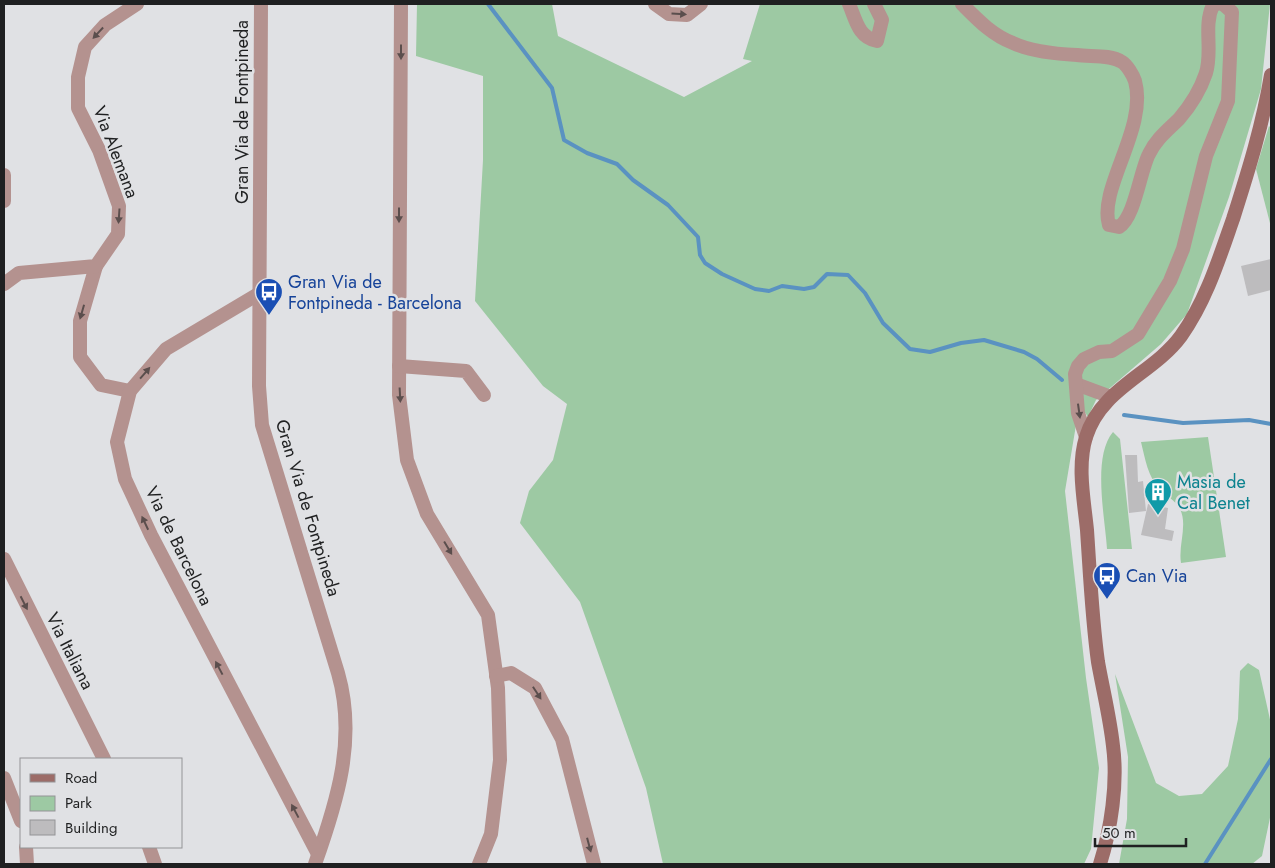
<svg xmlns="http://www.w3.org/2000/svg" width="1275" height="868" viewBox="0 0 1275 868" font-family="Jost,sans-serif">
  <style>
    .green { fill: #9dc9a3 }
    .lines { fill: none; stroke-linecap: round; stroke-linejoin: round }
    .stream { stroke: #5a92c1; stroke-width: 4 }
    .building { fill: #bdbcbe }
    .minor { stroke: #b4928f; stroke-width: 14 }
    .secondary { stroke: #9c6c68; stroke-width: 14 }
    .oneway { fill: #5b4e4d }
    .labels { text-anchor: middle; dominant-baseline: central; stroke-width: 5; stroke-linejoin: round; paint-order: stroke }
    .street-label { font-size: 18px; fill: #1f2021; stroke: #e0e1e4 }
    .transit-label { font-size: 18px; fill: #164399; stroke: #e0e1e4; text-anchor: start }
    .culture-label { font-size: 18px; fill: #0d838f; stroke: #e0e1e4; text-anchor: start }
  </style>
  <rect width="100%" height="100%" fill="#e0e1e4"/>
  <g class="green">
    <path d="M 417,4 L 552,4 L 558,36 L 684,97 L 752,61 L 743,59 L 760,4 L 1270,4 L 1261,89 L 1229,197 L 1187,314 L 1161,344 L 1096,400 L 1088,417 L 1084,411 L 1078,413 L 1065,491 L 1086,678 L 1099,768 L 1091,849 L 1084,864 L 663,864 L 646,788 L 580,602 L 520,523 L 529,491 L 553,460 L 567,404 L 543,386 L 475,301 L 483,160 L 483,76 L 416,56 Z"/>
    <path d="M 1269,126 L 1271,128 L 1271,227 L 1256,169 Z"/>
    <path d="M 1113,432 L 1120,439 L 1132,549 L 1107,549 C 1105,517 1092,457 1113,432 Z"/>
    <path d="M 1208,437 L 1226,557 L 1181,563 C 1178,545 1188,525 1180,509 C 1175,500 1166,496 1160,489 C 1148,478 1145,458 1141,442 Z"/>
    <path d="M 1248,663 L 1259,670 L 1271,724 L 1271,813 L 1262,856 L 1252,864 L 1119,864 L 1127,819 L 1128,757 L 1115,674 L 1156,783 L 1179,796 L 1202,794 L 1228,766 L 1238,719 L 1240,671 Z"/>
  </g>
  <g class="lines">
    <g class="stream">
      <path d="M 488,4 L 552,88 L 564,140 L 587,153 L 617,164 L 633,180 L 668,205 L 698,237 L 700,255 L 705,263 L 722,274 L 755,289 L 769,291 L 782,286 L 804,289 L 814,287 L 827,274 L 848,275 L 865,293 L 883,323 L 910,349 L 930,352 L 961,343 L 984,340 L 1024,352 L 1037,359 L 1062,380"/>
      <path d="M 1124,415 L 1183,423 L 1249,420 L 1271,424"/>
      <path d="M 1205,864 L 1271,759"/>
    </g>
  </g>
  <g class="building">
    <path d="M 1271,259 L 1271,290 L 1248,296 L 1241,266 Z"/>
    <path d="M 1125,455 L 1137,455 L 1138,482 L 1143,481 L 1146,511 L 1129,513 Z"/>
    <path d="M 1148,504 L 1168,508 L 1165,529 L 1174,531 L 1172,541 L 1141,535 Z"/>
  </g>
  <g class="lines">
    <g class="minor">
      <path d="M 261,4 L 259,386 L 262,425 L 338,673 C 357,739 337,802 315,864"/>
      <path d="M 401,4 L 399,395 L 407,460 L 427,514 L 488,615 L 498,688 L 500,760 L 491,834 L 479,864"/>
      <path d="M 655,4 L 669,14 L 687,15 L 701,4"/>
      <path d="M 849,4 C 856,20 858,37 877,41 L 882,20 L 874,4"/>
      <path d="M 962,4 C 978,20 992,35 1013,43 C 1032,52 1056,54 1077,55 C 1090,57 1110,54 1122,62 C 1127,65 1133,75 1135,81 C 1148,128 1098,188 1109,225 L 1119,227 C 1135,217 1140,171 1149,154 C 1156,139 1168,130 1179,119 C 1191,105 1200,91 1206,73 C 1213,50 1203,26 1213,5 L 1217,4"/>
      <path d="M 4,175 L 4,201"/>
      <path d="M 96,266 L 80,321 L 80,357 L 101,385 L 130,391"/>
      <path d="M 4,284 L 19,273 L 96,266 L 118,234 L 119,206 L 99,150 L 78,108 L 78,77 L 85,47 L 105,25 L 137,4"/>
      <path d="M 260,293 L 166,349 L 130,391 L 117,442 L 125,479 L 151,535 L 318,854"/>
      <path d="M 399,366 L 466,371 L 484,395"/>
      <path d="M 1076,384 L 1111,397"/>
      <path d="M 1086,437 L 1078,413 L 1075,374 L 1078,366 L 1084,359 L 1099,352 L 1112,351 L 1138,334 L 1170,281 L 1183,249 L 1206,156 L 1228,101 L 1232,12 L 1223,4"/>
      <path d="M 4,559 L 104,759"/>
      <path d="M 496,676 L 511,673 L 535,688 L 562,739 L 594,864"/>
      <path d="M 4,778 L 21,821"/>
      <path d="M 26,847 L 27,864"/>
      <path d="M 149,847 L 155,864"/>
    </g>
    <path class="secondary" d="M 1100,864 C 1111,829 1118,783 1113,746 C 1110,718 1103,690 1098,662 C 1092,619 1090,574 1087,530 C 1084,500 1077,466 1086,437 C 1101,388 1153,374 1181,336 C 1206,301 1219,259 1233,219 C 1248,172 1263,124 1271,75"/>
  </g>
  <defs><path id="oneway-solid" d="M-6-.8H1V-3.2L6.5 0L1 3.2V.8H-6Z" transform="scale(1.25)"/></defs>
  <g class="oneway">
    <use href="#oneway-solid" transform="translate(679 14) rotate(4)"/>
    <use href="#oneway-solid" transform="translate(98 33) rotate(133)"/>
    <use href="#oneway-solid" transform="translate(401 52) rotate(90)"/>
    <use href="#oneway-solid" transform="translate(399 215) rotate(90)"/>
    <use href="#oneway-solid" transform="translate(119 216) rotate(94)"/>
    <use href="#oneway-solid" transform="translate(82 312) rotate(106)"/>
    <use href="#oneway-solid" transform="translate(145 373) rotate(-49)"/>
    <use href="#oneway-solid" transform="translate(400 395) rotate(87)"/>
    <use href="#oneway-solid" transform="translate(1079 411) rotate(82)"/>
    <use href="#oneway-solid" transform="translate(145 523) rotate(-115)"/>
    <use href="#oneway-solid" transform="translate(448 548) rotate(59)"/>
    <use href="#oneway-solid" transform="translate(24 603) rotate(63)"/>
    <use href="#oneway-solid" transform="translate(219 668) rotate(-118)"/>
    <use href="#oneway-solid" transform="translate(537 693) rotate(57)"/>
    <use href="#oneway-solid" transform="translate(295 811) rotate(-118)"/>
    <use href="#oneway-solid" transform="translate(589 845) rotate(75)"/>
  </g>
  <defs>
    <symbol id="bus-pin" viewBox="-11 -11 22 30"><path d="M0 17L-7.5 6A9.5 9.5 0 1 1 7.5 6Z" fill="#1a4fb4" stroke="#e0e1e4"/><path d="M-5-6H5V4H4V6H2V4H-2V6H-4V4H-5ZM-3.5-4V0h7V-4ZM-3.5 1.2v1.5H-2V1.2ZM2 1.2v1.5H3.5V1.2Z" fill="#fff"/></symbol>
    <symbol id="building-pin" viewBox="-11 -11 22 30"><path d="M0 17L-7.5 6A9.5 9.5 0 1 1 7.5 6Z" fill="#0f9aa8" stroke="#e0e1e4"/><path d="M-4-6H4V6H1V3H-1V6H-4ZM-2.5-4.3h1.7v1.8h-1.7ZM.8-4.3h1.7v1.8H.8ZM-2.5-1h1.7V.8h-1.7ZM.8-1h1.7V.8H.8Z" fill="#fff"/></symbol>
  </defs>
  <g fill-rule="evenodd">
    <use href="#bus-pin" x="253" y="276" width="32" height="43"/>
    <use href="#building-pin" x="1142" y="476" width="32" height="43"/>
    <use href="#bus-pin" x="1091" y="560" width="32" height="43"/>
  </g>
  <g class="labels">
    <g class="street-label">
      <text transform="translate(242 112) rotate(-90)">Gran Via de Fontpineda</text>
      <text transform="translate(116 152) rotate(69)">Via Alemana</text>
      <text transform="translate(308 508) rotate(73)">Gran Via de Fontpineda</text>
      <text transform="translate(179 546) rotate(64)">Via de Barcelona</text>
      <text transform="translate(70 651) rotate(63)">Via Italiana</text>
    </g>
    <g class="transit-label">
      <text x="288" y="282">Gran Via de<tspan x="288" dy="21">Fontpineda - Barcelona</tspan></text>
      <text x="1126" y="576">Can Via</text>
    </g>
    <g class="culture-label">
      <text x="1177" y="482">Masia de<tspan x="1177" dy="21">Cal Benet</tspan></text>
    </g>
  </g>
  <rect width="1275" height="868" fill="none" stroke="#1f2021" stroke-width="10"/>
  <rect x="20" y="758" width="162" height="90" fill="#e0e1e4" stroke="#939496"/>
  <rect x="30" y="774" width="25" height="8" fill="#9c6c68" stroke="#939496"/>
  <text x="65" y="783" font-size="15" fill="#1f2021">Road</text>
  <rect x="30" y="796" width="25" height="15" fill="#9dc9a3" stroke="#939496"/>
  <text x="65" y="808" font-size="15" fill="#1f2021">Park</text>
  <rect x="30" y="820" width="25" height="15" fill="#bdbcbe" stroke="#939496"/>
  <text x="65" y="833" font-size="15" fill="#1f2021">Building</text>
  <path d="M1095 838v8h91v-8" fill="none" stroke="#1f2021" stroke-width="2.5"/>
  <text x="1102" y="838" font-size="15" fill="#1f2021" stroke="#e0e1e4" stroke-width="4" paint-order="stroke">50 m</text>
</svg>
